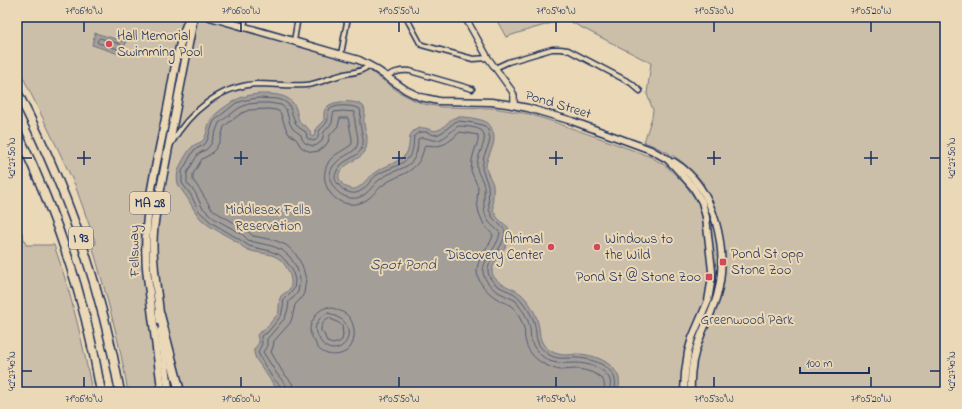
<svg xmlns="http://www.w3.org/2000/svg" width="962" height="409" viewBox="0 0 962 409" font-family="'Indie Flower',sans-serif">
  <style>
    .green { fill: #ccbfa9; stroke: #747784 }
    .water { fill: #a39e98; stroke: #6d7281 }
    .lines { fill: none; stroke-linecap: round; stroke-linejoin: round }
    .shore { stroke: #515b75; stroke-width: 1 }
    .minor-casing { stroke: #1b2f5e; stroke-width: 7 }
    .tertiary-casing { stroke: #1b2f5e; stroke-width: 8 }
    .secondary-casing { stroke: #1b2f5e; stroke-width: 9 }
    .primary-casing { stroke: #1b2f5e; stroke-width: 10 }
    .motorway-casing { stroke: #1b2f5e; stroke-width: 11 }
    .minor { stroke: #ead8b6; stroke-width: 4 }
    .tertiary { stroke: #ead8b6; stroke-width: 5.5 }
    .secondary { stroke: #ead8b6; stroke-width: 6 }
    .primary { stroke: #ead8b6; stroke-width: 7 }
    .motorway { stroke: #ead8b6; stroke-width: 8 }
    .ticks { fill: none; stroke: #1b2f5e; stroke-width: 1.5 }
    .poi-dot { fill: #d1495b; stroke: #ead8b6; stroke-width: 1.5 }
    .labels { text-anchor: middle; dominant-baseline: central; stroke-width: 4; stroke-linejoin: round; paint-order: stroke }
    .shield { fill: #ead8b6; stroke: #596278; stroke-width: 1 }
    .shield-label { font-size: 13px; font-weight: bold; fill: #1b2f5e }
    .poi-label { font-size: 14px; fill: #1b2f5e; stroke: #ead8b6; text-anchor: start }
    .street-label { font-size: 14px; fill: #1b2f5e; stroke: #ead8b6 }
    .park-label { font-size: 14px; fill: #364569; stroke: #ead8b6 }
    .water-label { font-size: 15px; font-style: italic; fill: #36456a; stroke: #ead8b6 }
    .neatline { fill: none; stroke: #1b2f5e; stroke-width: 1.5 }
    .ticks-label { font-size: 10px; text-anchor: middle; fill: #1b2f5e }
  </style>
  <rect width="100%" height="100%" fill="#ead8b6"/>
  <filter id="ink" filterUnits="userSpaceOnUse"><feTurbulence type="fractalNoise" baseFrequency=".025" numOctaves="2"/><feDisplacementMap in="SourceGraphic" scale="8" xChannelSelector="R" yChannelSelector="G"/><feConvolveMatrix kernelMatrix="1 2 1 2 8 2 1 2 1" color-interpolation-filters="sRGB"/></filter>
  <g filter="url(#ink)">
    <g class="green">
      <path d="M 17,17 L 188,17 L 202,19 L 222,24 L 356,63 L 365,67 L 399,92 L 416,101 L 424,104 L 441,107 L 493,108 L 529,114 L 554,122 L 608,141 L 651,157 L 666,166 L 684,183 L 696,200 L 704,184 C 687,162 670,152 644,142 L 652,117 L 653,110 L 647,94 L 651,63 L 565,19 L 518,33 L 506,37 L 495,17 L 945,17 L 945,392 L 128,392 C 120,342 106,294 92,245 L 96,244 L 75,185 L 56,145 L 17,65 Z"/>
      <path d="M 17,219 L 26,245 L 54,245 C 71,293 83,342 92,392 L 17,392 Z"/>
    </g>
    <g class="water">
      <path d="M 95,33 L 126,42 L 122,55 L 92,45 Z"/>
      <path d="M 258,94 C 272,94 291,93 296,109 C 298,116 298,121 303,126 L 305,125 L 311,132 L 310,135 L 313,137 L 314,136 L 316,128 L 324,120 C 324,114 323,111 327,107 C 333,100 357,100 363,106 C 367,111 363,117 364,123 C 364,127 366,132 367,136 C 367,142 367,148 364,153 C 358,161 331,168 341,182 C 343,185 345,187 349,188 C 352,190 356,189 359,187 C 364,184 368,177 374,173 C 383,166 399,163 406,154 C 412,146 406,135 415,130 C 426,124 431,133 438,130 C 445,128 448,120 454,118 C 460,115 483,119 488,123 C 492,127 494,134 494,139 C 494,148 487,156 486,166 C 486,172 491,178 493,185 C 494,192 492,199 493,206 C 493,213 497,218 503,223 C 503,223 508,227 508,227 C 509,229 509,232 509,234 C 508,238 507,243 505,247 C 502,253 492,264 492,271 C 493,284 513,287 521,294 C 529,301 536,313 538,323 C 540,329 539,335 541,340 C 545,350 556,355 566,355 C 570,355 573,354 577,354 C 593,354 614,362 619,378 C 620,383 619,388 618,392 L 282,392 L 276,388 L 256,359 L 254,353 L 254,349 L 259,343 L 257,335 C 259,332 261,332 264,330 C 266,328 276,316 278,314 C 280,308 278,301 281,296 C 284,293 288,292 290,288 C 294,279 286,263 278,258 C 269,252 256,254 246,249 C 242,247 240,244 237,242 C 225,234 211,229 201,219 C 195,213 192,206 188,199 C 181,188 175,186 178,171 C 180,165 187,152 192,147 C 195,143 201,144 204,139 C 208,133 207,125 211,119 C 214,115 218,112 222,109 C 236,99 241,96 258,94 Z"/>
    </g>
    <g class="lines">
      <g class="shore">
        <path d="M 100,38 L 120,44 L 121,46 L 120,48 L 118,49 L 98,43 L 97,42 L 98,40 Z"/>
        <path d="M 328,307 C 334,308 345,312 349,317 C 356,326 356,341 349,349 C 341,357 326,357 318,348 C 316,346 316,343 314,340 C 312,337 310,334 310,329 C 310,325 312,322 314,318 C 317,312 321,309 328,307 Z"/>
        <path d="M 328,313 C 333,314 335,316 339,318 C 345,321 346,324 348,330 C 351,346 332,356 322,343 C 320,341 321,341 319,338 C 318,335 317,335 316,333 C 313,325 321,315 328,313 Z"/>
        <path d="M 329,318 L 339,323 L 342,326 L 343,335 L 342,340 L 339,342 L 333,344 L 327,342 L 326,339 L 324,334 L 321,331 L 321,328 L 324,321 Z"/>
        <path d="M 283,392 C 282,386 276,382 272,377 C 267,369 261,360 258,352 L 262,344 L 261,336 L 267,333 L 281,316 L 283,307 L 284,299 L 294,289 L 295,280 L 292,269 L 286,261 L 280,255 L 270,251 L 249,246 L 239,239 L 212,223 L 203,215 L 198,210 L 191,195 L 182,183 L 182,171 L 185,166 L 194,150 L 204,145 L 207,141 L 213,123 L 215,120 L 236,103 L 246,100 L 258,98 L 278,99 L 284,101 L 289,105 L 296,125 L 301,129 L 306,132 L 307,138 L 313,141 C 320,139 317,137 319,132 C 320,128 325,126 327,122 C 329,118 327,114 329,110 C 334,104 353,105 360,109 C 362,113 359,118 360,124 C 361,131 365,140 362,148 C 358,159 340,159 336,173 C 334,177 335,181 338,184 C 342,190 349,194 356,193 C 365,191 370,180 377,175 C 387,168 401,167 409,157 C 414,151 413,144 414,136 L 418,133 L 422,132 L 427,132 L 434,135 L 439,134 L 444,131 L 455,122 L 458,121 L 475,123 L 485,126 L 488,130 L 490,139 L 489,144 L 484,156 L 482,169 L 488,185 L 489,210 L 493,218 L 504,229 L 505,231 C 505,236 503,241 501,245 C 497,253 487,263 488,272 C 490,285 504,289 513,293 C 518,296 521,300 524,304 C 528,309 532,316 534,322 C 538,337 533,343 548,354 C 558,361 567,357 578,358 C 591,359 612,365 615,380 C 616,384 615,388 615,392"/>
        <path d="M 288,392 L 286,385 L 277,374 L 263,352 L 267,346 L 267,339 L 285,318 L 288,309 L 289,301 L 293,298 L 298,292 L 300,280 L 297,268 L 290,257 L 282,250 L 272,246 L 254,242 L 248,240 L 242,234 L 215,219 L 207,212 L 202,207 L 195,192 L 187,183 L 187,173 L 198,154 L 207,149 L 211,144 L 219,123 L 239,108 L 248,104 L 259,103 L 269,103 L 281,105 L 286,109 L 290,124 L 293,129 L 301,135 L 302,139 L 305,143 L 313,146 L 317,145 L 322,141 L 324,132 L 332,123 L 333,115 L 334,112 L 343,111 L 355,112 C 355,115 354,118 355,121 C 355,129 360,138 357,146 C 355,154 337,156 331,170 C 330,174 329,179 331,182 C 336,195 352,203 364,195 C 370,191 374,184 379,180 C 399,165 418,172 418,139 L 420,138 C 425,137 428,139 433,140 C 443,142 451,131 458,126 C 464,126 478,127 482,131 C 489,138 478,154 477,163 C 476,173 482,177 484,186 C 485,198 481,211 489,222 C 492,226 497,229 500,233 C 499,236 499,239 497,242 C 493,251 483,260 483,272 C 484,281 494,291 502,294 C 507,297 512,298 516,301 C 517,303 518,304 519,306 C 524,312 528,318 529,325 C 531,330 530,335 531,340 C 533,348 540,355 546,359 C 556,365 565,363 576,363 C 587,363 606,368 610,380 C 611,384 610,388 609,392"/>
        <path d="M 294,392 L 292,383 L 282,371 L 271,352 L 273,347 L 274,341 L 290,323 L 292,318 L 295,305 L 302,297 L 304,293 L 306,279 L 302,265 L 295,253 L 286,245 L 274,240 L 253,236 L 245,229 L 219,214 L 211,208 L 208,203 L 200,190 L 193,180 L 193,174 L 202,159 L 211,154 L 216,148 L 220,141 L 224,127 L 228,123 L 242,113 L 249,110 L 268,109 L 276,110 L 280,112 L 285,126 L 288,133 L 296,139 L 301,147 L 306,150 L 312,152 L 319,151 L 325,146 L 328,142 L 330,135 L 338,126 L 340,118 L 348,118 L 352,139 L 352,144 C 344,151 333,154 328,163 C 317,183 334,207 356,204 C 369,202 374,192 383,185 C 395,176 408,175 417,164 C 422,158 423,151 425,145 C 428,145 432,146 435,146 C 446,146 453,138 460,132 L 478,135 L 478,141 L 474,152 L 472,160 L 471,171 L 478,187 L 477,202 L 479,213 L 484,225 L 493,235 C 490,248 477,257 477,271 C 477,282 487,292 496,298 C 504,303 510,303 516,311 C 519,316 522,322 524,328 C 525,332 524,338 526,343 C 528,352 537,361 546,365 C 550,367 555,369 560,370 C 566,370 570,369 576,369 C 583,369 603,374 604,383 C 605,386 604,389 603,392"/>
      </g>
      <defs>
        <g id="minor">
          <path d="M 406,17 L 420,43 L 422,45 L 473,59 L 488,58"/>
          <path d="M 244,26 L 246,17"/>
          <path d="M 294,41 L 298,17"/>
          <path d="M 341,54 L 348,17"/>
          <path d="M 495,68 L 508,62 L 552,49 L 560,49 L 568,50 L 631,83 L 640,91"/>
          <path d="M 387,76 C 394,72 401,70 410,71 L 472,89"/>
          <path d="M 171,144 C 189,112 220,86 257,84 C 273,84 290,86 306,85 C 318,84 329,78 341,75 C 350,72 362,73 369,65"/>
        </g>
        <path id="tertiary" d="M 465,17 L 488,58 L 512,91 L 514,96 L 514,105"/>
        <g id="secondary">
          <path d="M 210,17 L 359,60 L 374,68 L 406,90 L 420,97 L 439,101 L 491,102 L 507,104 L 528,108 L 572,121 L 651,150 L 667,159 L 675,167 L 693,187 L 702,202 L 706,217 L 712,271 L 711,283 L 708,301 L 692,338 L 688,352 L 685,373 L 684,392"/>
          <path d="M 674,162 C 716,188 729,251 717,296 C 713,311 705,324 700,338 C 693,355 690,374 691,392"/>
        </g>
        <g id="primary">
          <path d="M 160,320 C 159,301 155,283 154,264 C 152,245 153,226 157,207 L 192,26 L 193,17"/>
          <path d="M 161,331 L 169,392"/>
          <path d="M 162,392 L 147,273 C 141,219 157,164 167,111 C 173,82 177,43 190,17"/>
        </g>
        <g id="motorway">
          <path d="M 17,92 C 67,188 101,286 120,392"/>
          <path d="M 17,132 C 57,214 86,302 101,392"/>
          <path d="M 160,315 L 180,392"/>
        </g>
      </defs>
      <use href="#minor" class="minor-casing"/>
      <use href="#tertiary" class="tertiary-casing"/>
      <use href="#secondary" class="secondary-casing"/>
      <use href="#primary" class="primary-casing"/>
      <use href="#motorway" class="motorway-casing"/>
      <use href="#minor" class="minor"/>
      <use href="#tertiary" class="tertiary"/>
      <use href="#secondary" class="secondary"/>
      <use href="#primary" class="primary"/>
      <use href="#motorway" class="motorway"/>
    </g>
  </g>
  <path class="ticks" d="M 84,22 L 84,32M 241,22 L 241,32M 399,22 L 399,32M 556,22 L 556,32M 714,22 L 714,32M 871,22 L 871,32M 84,151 L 84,165M 241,151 L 241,165M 399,151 L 399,165M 556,151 L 556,165M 714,151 L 714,165M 871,151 L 871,165M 22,158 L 32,158M 77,158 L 91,158M 234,158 L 248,158M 392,158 L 406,158M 549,158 L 563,158M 707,158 L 721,158M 864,158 L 878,158M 930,158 L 940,158M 22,371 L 32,371M 930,371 L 940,371M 84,377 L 84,387M 241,377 L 241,387M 399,377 L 399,387M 556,377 L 556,387M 714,377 L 714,387M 871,377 L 871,387"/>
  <g class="poi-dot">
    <circle cx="109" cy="44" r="4"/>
    <circle cx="551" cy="247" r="4"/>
    <circle cx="597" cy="247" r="4"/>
    <rect x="719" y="258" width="8" height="8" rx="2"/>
    <rect x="705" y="273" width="8" height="8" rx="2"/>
  </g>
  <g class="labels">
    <g class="shield">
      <rect x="130" y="192" width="40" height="22" rx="3"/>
      <rect x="69" y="227" width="24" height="22" rx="3"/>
    </g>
    <g class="shield-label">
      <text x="150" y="203">MA 28</text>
      <text x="81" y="238">I 93</text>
    </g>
    <g class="poi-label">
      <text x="117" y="36">Hall Memorial<tspan x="117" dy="16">Swimming Pool</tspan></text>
      <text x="543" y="239" text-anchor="end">Animal<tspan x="543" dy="16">Discovery Center</tspan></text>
      <text x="605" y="239">Windows to<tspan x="605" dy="16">the Wild</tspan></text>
      <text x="731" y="254">Pond St opp<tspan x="731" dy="16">Stone Zoo</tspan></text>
      <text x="701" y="277" text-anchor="end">Pond St @ Stone Zoo</text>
    </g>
    <g class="street-label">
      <text transform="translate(558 105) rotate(17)">Pond Street</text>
      <text transform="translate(135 251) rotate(-91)">Fellsway</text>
    </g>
    <g class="park-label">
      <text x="268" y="210">Middlesex Fells<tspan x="268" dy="16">Reservation</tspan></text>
      <text x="747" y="320">Greenwood Park</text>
    </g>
    <g class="water-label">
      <text x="403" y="265">Spot Pond</text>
    </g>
  </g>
  <rect width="962" height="409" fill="none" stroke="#ead8b6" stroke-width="44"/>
  <path d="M800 367v6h69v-6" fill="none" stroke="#1b2f5e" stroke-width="2"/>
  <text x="806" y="367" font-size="12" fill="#1b2f5e" stroke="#ead8b6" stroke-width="3" paint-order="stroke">100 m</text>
  <rect x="22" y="22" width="918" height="365" class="neatline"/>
  <g class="ticks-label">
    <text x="84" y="14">71°06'10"W</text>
    <text x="241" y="14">71°06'00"W</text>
    <text x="399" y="14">71°05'50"W</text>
    <text x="556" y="14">71°05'40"W</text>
    <text x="714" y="14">71°05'30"W</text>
    <text x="871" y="14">71°05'20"W</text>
    <text transform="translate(11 158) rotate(-90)" y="4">42°27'50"N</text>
    <text transform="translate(951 158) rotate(-90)" y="4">42°27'50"N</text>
    <text transform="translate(11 371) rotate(-90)" y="4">42°27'40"N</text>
    <text transform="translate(951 371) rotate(-90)" y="4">42°27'40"N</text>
    <text x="84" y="402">71°06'10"W</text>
    <text x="241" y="402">71°06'00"W</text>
    <text x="399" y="402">71°05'50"W</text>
    <text x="556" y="402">71°05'40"W</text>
    <text x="714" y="402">71°05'30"W</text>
    <text x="871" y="402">71°05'20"W</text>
  </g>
</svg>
